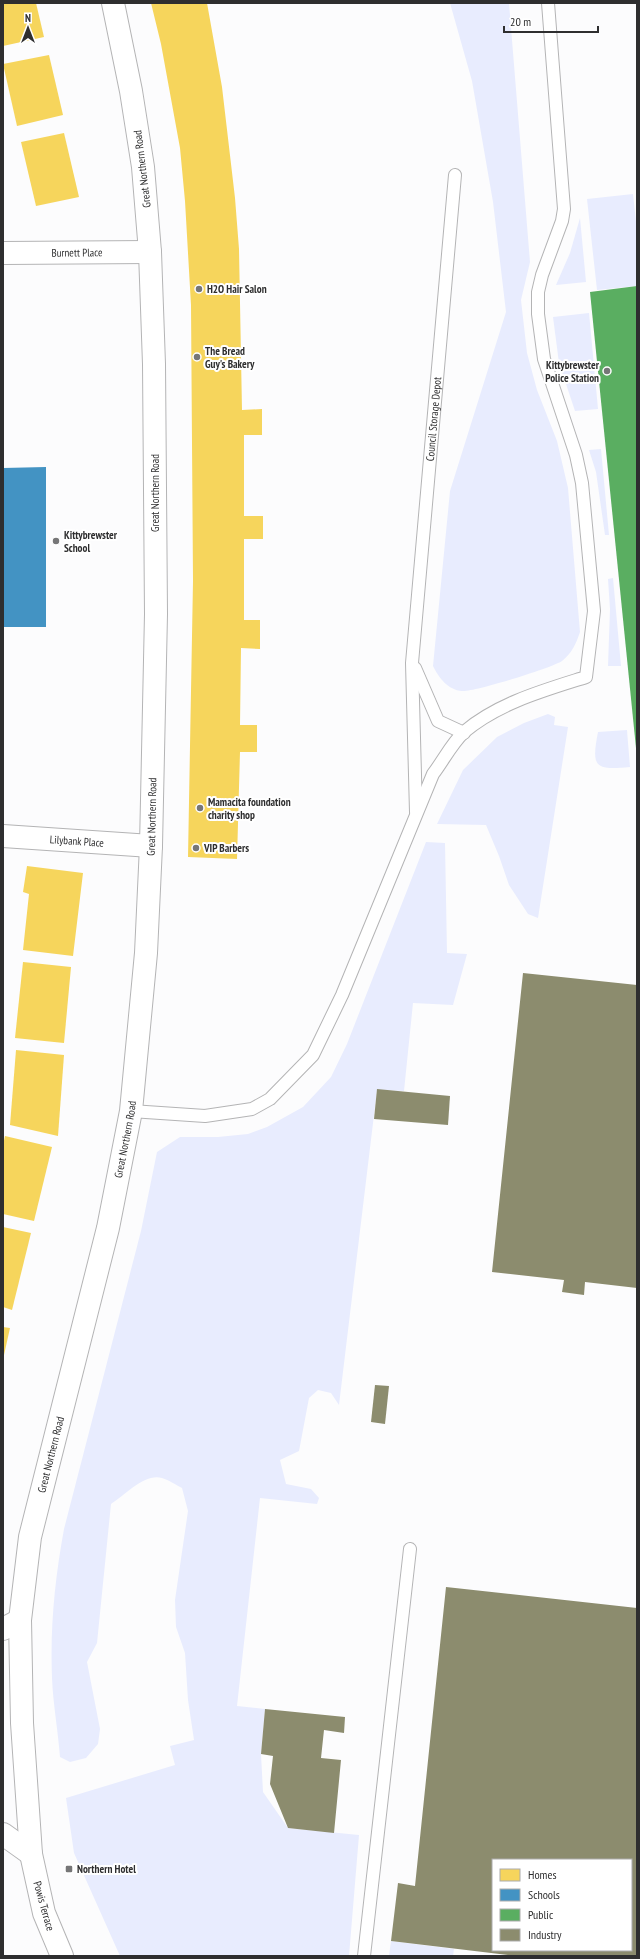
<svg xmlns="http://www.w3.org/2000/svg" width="640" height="1959" viewBox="0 0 640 1959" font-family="'PT Sans Narrow',sans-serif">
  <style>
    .green { fill: #e8ecfe }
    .homes { fill: #f6d55c }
    .schools { fill: #4393c3 }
    .public { fill: #5aae61 }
    .industry { fill: #8c8c6e; fill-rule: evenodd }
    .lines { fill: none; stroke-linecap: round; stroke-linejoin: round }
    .service-casing { stroke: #b4b4b5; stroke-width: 14 }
    .minor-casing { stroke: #b4b4b5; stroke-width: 24 }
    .tertiary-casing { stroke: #b4b4b5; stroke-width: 24 }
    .primary-casing { stroke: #b4b4b5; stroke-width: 24 }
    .service { stroke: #fff; stroke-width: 12 }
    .minor { stroke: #fff; stroke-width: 22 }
    .tertiary { stroke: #fff; stroke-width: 22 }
    .primary { stroke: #fff; stroke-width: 22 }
    .poi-dot { fill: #767677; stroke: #fff; stroke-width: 1.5 }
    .labels { text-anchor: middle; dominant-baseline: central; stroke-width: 4; stroke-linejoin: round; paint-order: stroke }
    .street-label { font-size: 11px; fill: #2e2e2f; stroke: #fff }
    .poi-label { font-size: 11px; font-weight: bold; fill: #2e2e2f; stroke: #fff; text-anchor: start }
  </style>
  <rect width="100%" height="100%" fill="#fcfcfd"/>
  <g class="green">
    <path d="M 450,3 L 509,3 L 530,262 L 521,300 L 527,353 L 537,390 L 557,441 L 568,488 L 580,632 C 576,644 572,653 562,661 C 554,667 472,693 462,691 C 448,690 439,678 433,666 L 450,491 L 506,312 L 493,202 L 472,81 Z"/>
    <path d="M 633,194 L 637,231 L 637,286 L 597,290 L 587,199 Z"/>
    <path d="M 580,218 L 586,282 L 556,285 L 570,253 Z"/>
    <path d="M 589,313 L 598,409 L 575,411 L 559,363 L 553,317 Z"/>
    <path d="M 601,449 L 609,535 L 605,535 L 596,472 L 589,450 Z"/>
    <path d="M 613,578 L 621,666 L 608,666 L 610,609 L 608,579 Z"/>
    <path d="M 548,714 L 555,717 L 554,725 L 568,727 L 538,918 L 528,914 L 509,885 L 499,856 L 486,825 L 437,824 L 463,770 L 497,737 L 524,723 Z"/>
    <path d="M 627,730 L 630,767 C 595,770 591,768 598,732 Z"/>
    <path d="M 426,842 L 445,843 L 447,953 L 467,954 L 453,1005 L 413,1003 L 404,1091 L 377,1090 L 339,1405 L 331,1393 L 318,1390 L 309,1398 L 299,1451 L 280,1460 L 286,1484 L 311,1489 L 319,1498 L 317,1504 L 260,1498 L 237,1706 L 265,1709 L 261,1754 L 263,1792 L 288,1828 L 359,1835 L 349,1956 L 120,1956 L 74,1853 L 66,1798 L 175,1765 L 170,1746 L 194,1740 L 188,1700 L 185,1653 L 176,1627 L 175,1600 L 188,1511 L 182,1488 C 176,1485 169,1480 162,1478 C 145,1473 125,1495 111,1504 L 97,1643 L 87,1662 L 100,1729 L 98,1744 L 86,1758 L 70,1762 L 60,1757 C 58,1730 53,1704 52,1678 C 50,1627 55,1578 64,1529 L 141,1231 L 157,1152 L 180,1137 L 218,1137 L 248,1134 L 267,1127 L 303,1107 L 331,1077 L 347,1044 Z"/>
    <path d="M 391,1941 L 454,1949 L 453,1956 L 389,1956 Z"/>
  </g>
  <g class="homes">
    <path d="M 3,3 L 36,3 L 44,37 L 3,46 Z"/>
    <path d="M 151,3 L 207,3 L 222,87 L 235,198 L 239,249 L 242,410 L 262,409 L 262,435 L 244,435 L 244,516 L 263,516 L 263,539 L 244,539 L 244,620 L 260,620 L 260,649 L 241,648 L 240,725 L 257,725 L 257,752 L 240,752 L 237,859 L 188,857 L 193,581 L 191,305 L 185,201 L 180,148 L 161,44 Z"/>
    <path d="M 49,55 L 63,115 L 17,126 L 3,64 Z"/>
    <path d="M 64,133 L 79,197 L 36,206 L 21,142 Z"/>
    <path d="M 27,866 L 83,873 L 73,956 L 23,950 L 29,894 L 23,892 Z"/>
    <path d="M 23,962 L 71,967 L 64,1043 L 15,1038 Z"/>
    <path d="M 16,1050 L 64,1055 L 58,1136 L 10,1125 Z"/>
    <path d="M 5,1136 L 52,1147 L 34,1221 L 3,1214 L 3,1145 Z"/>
    <path d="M 3,1227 L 31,1233 L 12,1310 L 3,1307 Z"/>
    <path d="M 3,1327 L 10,1328 L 4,1355 L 3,1355 Z"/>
  </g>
  <path class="schools" d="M 46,467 L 46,627 L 3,627 L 3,468 Z"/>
  <path class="public" d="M 637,286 L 637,748 L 636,748 L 590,292 Z"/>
  <g class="industry">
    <path d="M 523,973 L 637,985 L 637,1288 L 585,1282 L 584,1295 L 562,1292 L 564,1280 L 492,1272 Z"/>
    <path d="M 377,1089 L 450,1096 L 448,1125 L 374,1119 Z"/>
    <path d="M 375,1385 L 389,1386 L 385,1424 L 371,1422 Z"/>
    <path d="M 446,1587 L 637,1608 L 637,1956 L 517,1956 L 391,1941 L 398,1883 L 415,1886 ZM 493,1860 L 631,1860 L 631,1950 L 493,1950 Z"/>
    <path d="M 265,1709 L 345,1717 L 344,1733 L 324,1730 L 321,1758 L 341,1760 L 334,1833 L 288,1828 L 270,1784 L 273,1756 L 261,1754 Z"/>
  </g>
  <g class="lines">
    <defs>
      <g id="service">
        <path d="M 415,668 L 438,721 L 464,733"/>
        <path id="s1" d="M 416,812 L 412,663 L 455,175"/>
        <path d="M 131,1111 L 205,1116 L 252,1109 L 270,1099 L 313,1055 L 342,995 L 433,774 C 443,761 452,743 464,732 C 498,703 545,690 586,677 L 594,611 L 582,483 L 576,455 L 544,359 L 538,314 L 538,292 L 542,275 L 562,221 L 564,209 L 548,3"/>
        <path d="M 364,1956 L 410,1549"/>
      </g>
      <g id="minor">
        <path id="s2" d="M 3,253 L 150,252"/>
        <path id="s3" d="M 3,836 L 151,846"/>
        <path d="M 3,1629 L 20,1620"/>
      </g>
      <path id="tertiary" d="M 3,1834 L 31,1854"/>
      <g id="primary">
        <path id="s4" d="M 62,1956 L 44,1913 L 31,1854 L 22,1723 L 20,1620 L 30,1537 L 108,1228 L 131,1111 L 146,953 L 151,846 L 156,614 L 154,364 L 150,252 L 143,167 L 131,91 L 113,3"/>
      </g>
    </defs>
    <use href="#service" class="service-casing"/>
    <use href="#minor" class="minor-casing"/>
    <use href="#tertiary" class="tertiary-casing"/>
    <use href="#primary" class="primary-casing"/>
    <use href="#service" class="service"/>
    <use href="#minor" class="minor"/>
    <use href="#tertiary" class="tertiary"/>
    <use href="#primary" class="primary"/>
  </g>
  <g class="poi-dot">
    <circle cx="199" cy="289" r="4"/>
    <circle cx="197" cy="357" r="4"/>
    <circle cx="607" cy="371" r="4"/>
    <circle cx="56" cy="541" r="4"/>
    <circle cx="200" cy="808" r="4"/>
    <circle cx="196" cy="848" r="4"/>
    <rect x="65" y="1865" width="8" height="8" rx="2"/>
  </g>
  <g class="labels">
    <g class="street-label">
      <text transform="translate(142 169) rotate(-97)">Great Northern Road</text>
      <text stroke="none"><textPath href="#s2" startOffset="74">Burnett Place</textPath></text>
      <text stroke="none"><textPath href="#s1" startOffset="394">Council Storage Depot</textPath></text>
      <text transform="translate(155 493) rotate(-90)">Great Northern Road</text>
      <text stroke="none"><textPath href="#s4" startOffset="1158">Great Northern Road</textPath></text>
      <text stroke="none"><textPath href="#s3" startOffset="74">Lilybank Place</textPath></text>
      <text stroke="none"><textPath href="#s4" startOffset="834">Great Northern Road</textPath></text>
      <text stroke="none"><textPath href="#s4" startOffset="510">Great Northern Road</textPath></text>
      <text transform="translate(44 1906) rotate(74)">Powis Terrace</text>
    </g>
    <g class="poi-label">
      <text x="207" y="289">H2O Hair Salon</text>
      <text x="205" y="351">The Bread<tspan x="205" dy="13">Guy's Bakery</tspan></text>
      <text x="599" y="365" text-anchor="end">Kittybrewster<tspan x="599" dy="13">Police Station</tspan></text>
      <text x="64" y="535">Kittybrewster<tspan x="64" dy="13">School</tspan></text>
      <text x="208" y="802">Mamacita foundation<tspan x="208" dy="13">charity shop</tspan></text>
      <text x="204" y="848">VIP Barbers</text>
      <text x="77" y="1869">Northern Hotel</text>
    </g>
  </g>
  <rect width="640" height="1959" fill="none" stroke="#2e2e2f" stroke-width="8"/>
  <rect x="492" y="1859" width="140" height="92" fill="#ffffff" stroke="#ababac"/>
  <rect x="500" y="1869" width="20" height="12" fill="#f6d55c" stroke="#ababac"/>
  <text x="528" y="1879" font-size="12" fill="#2e2e2f">Homes</text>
  <rect x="500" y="1889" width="20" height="12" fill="#4393c3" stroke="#ababac"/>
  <text x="528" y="1899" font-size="12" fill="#2e2e2f">Schools</text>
  <rect x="500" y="1909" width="20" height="12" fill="#5aae61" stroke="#ababac"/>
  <text x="528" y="1919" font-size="12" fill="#2e2e2f">Public</text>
  <rect x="500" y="1929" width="20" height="12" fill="#8c8c6e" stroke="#ababac"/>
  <text x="528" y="1939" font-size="12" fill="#2e2e2f">Industry</text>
  <g transform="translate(28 28)" stroke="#ffffff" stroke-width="3" paint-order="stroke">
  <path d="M0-3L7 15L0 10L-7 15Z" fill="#2e2e2f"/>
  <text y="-6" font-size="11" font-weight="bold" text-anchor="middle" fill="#2e2e2f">N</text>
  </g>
  <path d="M504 26v6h94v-6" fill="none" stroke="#2e2e2f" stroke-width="2"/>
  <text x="510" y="26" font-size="12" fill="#2e2e2f" stroke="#ffffff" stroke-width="3" paint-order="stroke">20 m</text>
</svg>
